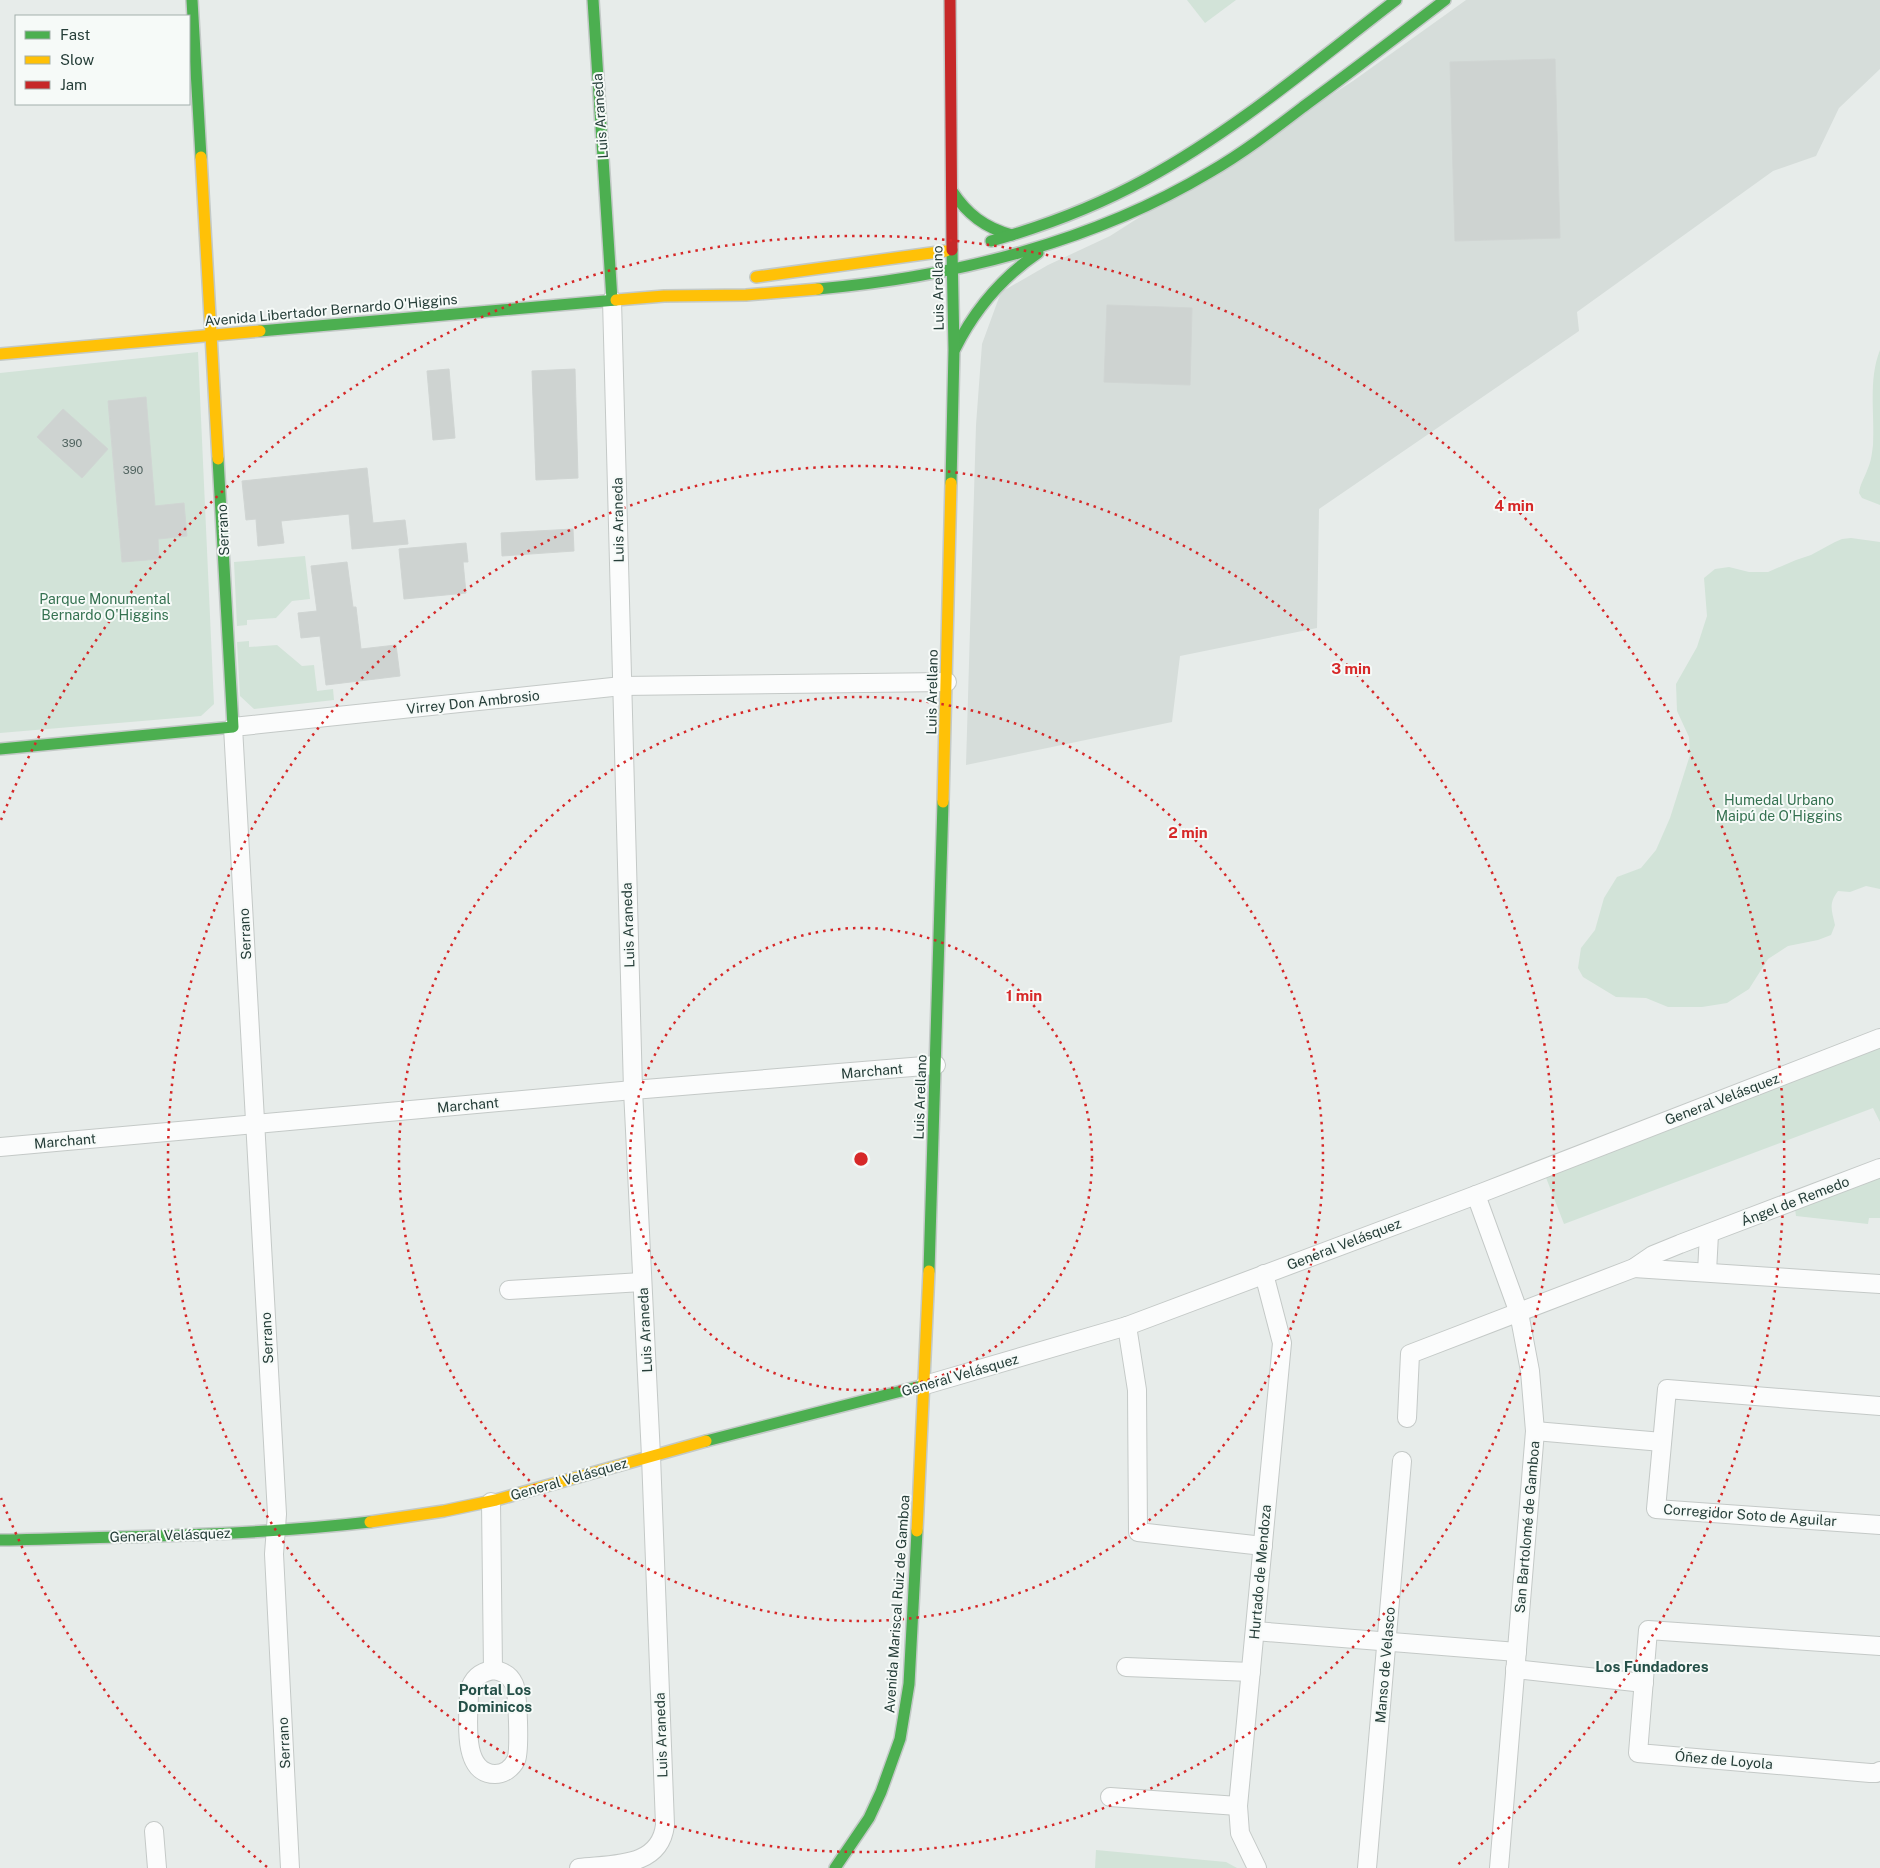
<svg xmlns="http://www.w3.org/2000/svg" width="1880" height="1868" viewBox="0 0 1880 1868" font-family="'Public Sans',sans-serif">
  <style>
    .built { fill: #d6ddda }
    .green { fill: #d2e3d8 }
    .building { fill: #ced3d1; stroke: #d0d5d3 }
    .lines { fill: none; stroke-linecap: round; stroke-linejoin: round }
    .street-casing { stroke: #c4c9c7; stroke-width: 20 }
    .fast-casing { stroke: #c3c9c7; stroke-width: 14 }
    .slow-casing { stroke: #c3c9c7; stroke-width: 14 }
    .jam-casing { stroke: #c3c9c7; stroke-width: 14 }
    .street { stroke: #fbfcfc; stroke-width: 18 }
    .fast { stroke: #4caf50; stroke-width: 11 }
    .slow { stroke: #ffc107; stroke-width: 11 }
    .jam { stroke: #c62828; stroke-width: 11 }
    .ring { fill: none; stroke: #d62828; stroke-width: 2.5; stroke-dasharray: 2.5 5 }
    .labels { text-anchor: middle; dominant-baseline: central; stroke-width: 4; stroke-linejoin: round; paint-order: stroke }
    .number-label { font-size: 11px; fill: #516460 }
    .street-label { font-size: 14px; fill: #263e39; stroke: #f6faf8 }
    .park-label { font-size: 14px; fill: #347150; stroke: #f6faf8 }
    .neighbourhood-label { font-size: 15px; font-weight: bold; fill: #244f47; stroke: #f6faf8 }
    .centre { fill: #d62828; stroke: #f6faf8; stroke-width: 2.5 }
    .ring-label { font-size: 15px; text-anchor: middle; font-weight: bold; fill: #d62828; stroke: #f6faf8; stroke-width: 4; stroke-linejoin: round; paint-order: stroke }
  </style>
  <rect width="100%" height="100%" fill="#e7ecea"/>
  <path class="built" d="M 1466,0 L 1880,0 L 1880,69 L 1839,108 L 1816,156 L 1773,171 L 1577,312 L 1579,331 L 1319,509 L 1317,628 L 1180,656 L 1172,722 L 966,765 L 976,425 L 982,344 L 1001,292 L 1048,265 L 1110,236 L 1353,81 Z"/>
  <g class="green">
    <path d="M 1187,0 L 1236,0 L 1205,23 Z"/>
    <path d="M 1880,350 L 1880,505 L 1862,498 L 1859,493 C 1860,484 1865,477 1868,468 C 1871,462 1872,453 1873,445 C 1875,414 1868,380 1880,350 Z"/>
    <path d="M 198,352 L 214,704 L 201,716 L 0,733 L 0,373 Z"/>
    <path d="M 1851,538 L 1880,542 L 1880,889 L 1866,886 L 1850,892 L 1838,891 C 1828,904 1832,911 1835,925 L 1831,935 L 1818,940 L 1788,946 L 1768,959 L 1749,989 L 1727,1003 L 1702,1007 L 1668,1007 L 1646,998 L 1616,997 L 1583,977 L 1578,968 L 1581,948 L 1595,930 L 1604,898 L 1617,877 L 1641,868 L 1656,850 L 1670,818 L 1690,755 L 1689,737 L 1677,711 L 1676,684 L 1697,647 L 1707,616 L 1704,578 L 1715,569 L 1729,567 L 1749,572 L 1768,572 L 1796,560 L 1811,555 L 1835,542 L 1842,539 Z"/>
    <path d="M 305,556 L 310,599 L 292,601 L 276,618 L 247,620 L 247,625 L 237,626 L 234,562 Z"/>
    <path d="M 249,641 L 249,647 L 277,645 L 302,666 L 314,665 L 317,691 L 333,689 L 334,700 L 254,709 L 240,696 L 237,642 Z"/>
    <path d="M 1880,1045 L 1880,1122 L 1873,1108 L 1564,1224 L 1545,1175 Z"/>
    <path d="M 1880,1176 L 1880,1218 L 1869,1218 L 1868,1224 L 1796,1216 L 1795,1209 Z"/>
    <path d="M 1096,1850 L 1226,1862 L 1237,1868 L 1095,1868 Z"/>
  </g>
  <g class="building">
    <path d="M 1555,59 L 1560,238 L 1455,241 L 1450,62 Z"/>
    <path d="M 1107,305 L 1192,308 L 1190,385 L 1104,382 Z"/>
    <path d="M 449,369 L 455,438 L 433,440 L 427,371 Z"/>
    <path d="M 575,369 L 578,478 L 536,480 L 532,371 Z"/>
    <path d="M 146,397 L 155,506 L 184,503 L 187,536 L 158,539 L 159,559 L 122,562 L 108,401 Z"/>
    <path d="M 63,409 L 108,449 L 82,478 L 37,437 Z"/>
    <path d="M 367,468 L 373,523 L 405,520 L 408,544 L 352,549 L 349,514 L 281,521 L 284,543 L 258,546 L 256,519 L 246,520 L 242,481 Z"/>
    <path d="M 573,529 L 574,551 L 502,556 L 501,533 Z"/>
    <path d="M 466,543 L 468,562 L 463,562 L 466,593 L 404,599 L 399,549 Z"/>
    <path d="M 347,562 L 353,607 L 356,607 L 361,649 L 396,645 L 400,676 L 326,685 L 320,636 L 301,638 L 298,613 L 317,611 L 311,566 Z"/>
  </g>
  <g class="lines">
    <defs>
      <g id="street">
        <path d="M 0,1147 L 633,1090 L 936,1065"/>
        <path d="M 1476,1195 L 1519,1313 L 1530,1371 L 1535,1431 L 1499,1868"/>
        <path d="M 1634,1268 L 1880,1284"/>
        <path d="M 1707,1272 L 1709,1234"/>
        <path d="M 509,1290 L 642,1282"/>
        <path d="M 1127,1326 L 1137,1390 L 1138,1532 L 1263,1546"/>
        <path d="M 925,1385 L 1127,1326 L 1476,1195 L 1880,1038"/>
        <path d="M 1880,1406 L 1667,1389 L 1656,1509 L 1880,1525"/>
        <path d="M 1407,1418 L 1410,1354 L 1634,1268 L 1653,1255 L 1680,1244 L 1880,1168"/>
        <path d="M 1535,1431 L 1662,1442"/>
        <path d="M 491,1502 L 493,1670"/>
        <path d="M 1255,1631 L 1517,1652"/>
        <path d="M 1880,1646 L 1648,1630 L 1638,1753 L 1870,1773 L 1876,1773 L 1880,1771"/>
        <path d="M 1126,1667 L 1251,1672"/>
        <path d="M 1515,1669 L 1644,1683"/>
        <path d="M 493,1670 C 502,1671 510,1675 514,1684 C 518,1693 520,1751 516,1760 C 512,1768 504,1774 495,1774 C 460,1774 469,1714 469,1692 C 472,1679 480,1672 493,1670 Z"/>
        <path d="M 1110,1797 L 1238,1806"/>
        <path d="M 154,1831 L 157,1868"/>
        <path d="M 290,1868 L 274,1554 L 277,1514 L 233,727 L 622,686 L 947,682"/>
        <path d="M 579,1868 C 613,1864 660,1868 665,1825 L 651,1456 L 633,1090 L 612,300"/>
        <path d="M 1257,1868 L 1240,1833 L 1238,1806 L 1282,1343 L 1264,1274"/>
        <path d="M 1367,1868 L 1402,1461"/>
      </g>
      <g id="fast">
        <path d="M 192,0 L 201,157"/>
        <path d="M 593,0 L 612,300"/>
        <path d="M 952,191 C 967,214 985,228 1012,235"/>
        <path d="M 991,241 C 1045,226 1097,206 1146,179 C 1236,130 1315,62 1396,0"/>
        <path d="M 818,289 C 954,277 1093,242 1210,172 C 1243,153 1273,130 1303,107 C 1351,72 1398,36 1445,0"/>
        <path d="M 260,331 L 616,300"/>
        <path d="M 955,349 C 975,309 1001,278 1038,253"/>
        <path d="M 951,483 L 954,350 L 952,250"/>
        <path d="M 0,749 L 233,727 L 218,459"/>
        <path d="M 929,1271 L 943,802"/>
        <path d="M 706,1441 L 925,1385"/>
        <path d="M 0,1540 C 124,1537 247,1536 370,1522"/>
        <path d="M 835,1868 L 869,1818 L 881,1792 L 900,1739 L 909,1684 L 917,1531"/>
      </g>
      <g id="slow">
        <path d="M 201,157 L 218,459"/>
        <path d="M 756,277 L 946,251"/>
        <path d="M 616,300 L 664,296 L 746,295 L 818,289"/>
        <path d="M 0,354 L 260,331"/>
        <path d="M 943,802 L 951,483"/>
        <path d="M 370,1522 L 444,1511 L 496,1500 L 706,1441"/>
        <path d="M 917,1531 L 929,1271"/>
      </g>
      <path id="jam" d="M 950,0 L 952,250"/>
    </defs>
    <use href="#street" class="street-casing"/>
    <use href="#fast" class="fast-casing"/>
    <use href="#slow" class="slow-casing"/>
    <use href="#jam" class="jam-casing"/>
    <use href="#street" class="street"/>
    <use href="#fast" class="fast"/>
    <use href="#slow" class="slow"/>
    <use href="#jam" class="jam"/>
  </g>
  <g class="ring">
    <circle cx="861" cy="1159" r="231"/>
    <circle cx="861" cy="1159" r="462"/>
    <circle cx="861" cy="1159" r="693"/>
    <path d="M267 1867A924 924 0 0 1 1 1498M1 820A924 924 0 1 1 1455 1867"/>
  </g>
  <g class="labels">
    <g class="number-label">
      <text x="72" y="443">390</text>
      <text x="133" y="470">390</text>
    </g>
    <g class="street-label">
      <text transform="translate(600 116) rotate(-94)">Luis Araneda</text>
      <text transform="translate(938 288) rotate(-91)">Luis Arellano</text>
      <text transform="translate(331 310) rotate(-5)">Avenida Libertador Bernardo O'Higgins</text>
      <text transform="translate(618 520) rotate(-91)">Luis Araneda</text>
      <text transform="translate(223 530) rotate(-93)">Serrano</text>
      <text transform="translate(932 692) rotate(-89)">Luis Arellano</text>
      <text transform="translate(473 702) rotate(-6)">Virrey Don Ambrosio</text>
      <text transform="translate(628 925) rotate(-92)">Luis Araneda</text>
      <text transform="translate(245 934) rotate(-93)">Serrano</text>
      <text transform="translate(872 1071) rotate(-5)">Marchant</text>
      <text transform="translate(920 1097) rotate(-88)">Luis Arellano</text>
      <text transform="translate(1722 1099) rotate(-21)">General Velásquez</text>
      <text transform="translate(468 1105) rotate(-5)">Marchant</text>
      <text transform="translate(65 1141) rotate(-5)">Marchant</text>
      <text transform="translate(1795 1201) rotate(-21)">Ángel de Remedo</text>
      <text transform="translate(1344 1244) rotate(-21)">General Velásquez</text>
      <text transform="translate(645 1330) rotate(-93)">Luis Araneda</text>
      <text transform="translate(267 1338) rotate(-93)">Serrano</text>
      <text transform="translate(960 1375) rotate(-16)">General Velásquez</text>
      <text transform="translate(569 1479) rotate(-16)">General Velásquez</text>
      <text transform="translate(1750 1515) rotate(4)">Corregidor Soto de Aguilar</text>
      <text transform="translate(1527 1527) rotate(-85)">San Bartolomé de Gamboa</text>
      <text transform="translate(170 1535) rotate(-2)">General Velásquez</text>
      <text transform="translate(1260 1572) rotate(-85)">Hurtado de Mendoza</text>
      <text transform="translate(897 1604) rotate(-86)">Avenida Mariscal Ruiz de Gamboa</text>
      <text transform="translate(1385 1665) rotate(-85)">Manso de Velasco</text>
      <text transform="translate(661 1735) rotate(-92)">Luis Araneda</text>
      <text transform="translate(284 1743) rotate(-93)">Serrano</text>
      <text transform="translate(1724 1760) rotate(5)">Óñez de Loyola</text>
    </g>
    <g class="park-label">
      <text x="105" y="599">Parque Monumental<tspan x="105" dy="16">Bernardo O'Higgins</tspan></text>
      <text x="1779" y="800">Humedal Urbano<tspan x="1779" dy="16">Maipú de O'Higgins</tspan></text>
    </g>
    <g class="neighbourhood-label">
      <text x="1652" y="1666">Los Fundadores</text>
      <text x="495" y="1689">Portal Los<tspan x="495" dy="17">Dominicos</tspan></text>
    </g>
  </g>
  <circle cx="861" cy="1159" r="8" class="centre"/>
  <g class="ring-label">
    <text x="1514" y="511">4 min</text>
    <text x="1351" y="674">3 min</text>
    <text x="1188" y="838">2 min</text>
    <text x="1024" y="1001">1 min</text>
  </g>
  <rect x="15" y="15" width="175" height="90" fill="#f6faf8" stroke="#a3afac"/>
  <rect x="25" y="31" width="25" height="8" fill="#4caf50" stroke="#a3afac"/>
  <text x="60" y="40" font-size="15" fill="#263e39">Fast</text>
  <rect x="25" y="56" width="25" height="8" fill="#ffc107" stroke="#a3afac"/>
  <text x="60" y="65" font-size="15" fill="#263e39">Slow</text>
  <rect x="25" y="81" width="25" height="8" fill="#c62828" stroke="#a3afac"/>
  <text x="60" y="90" font-size="15" fill="#263e39">Jam</text>
</svg>
